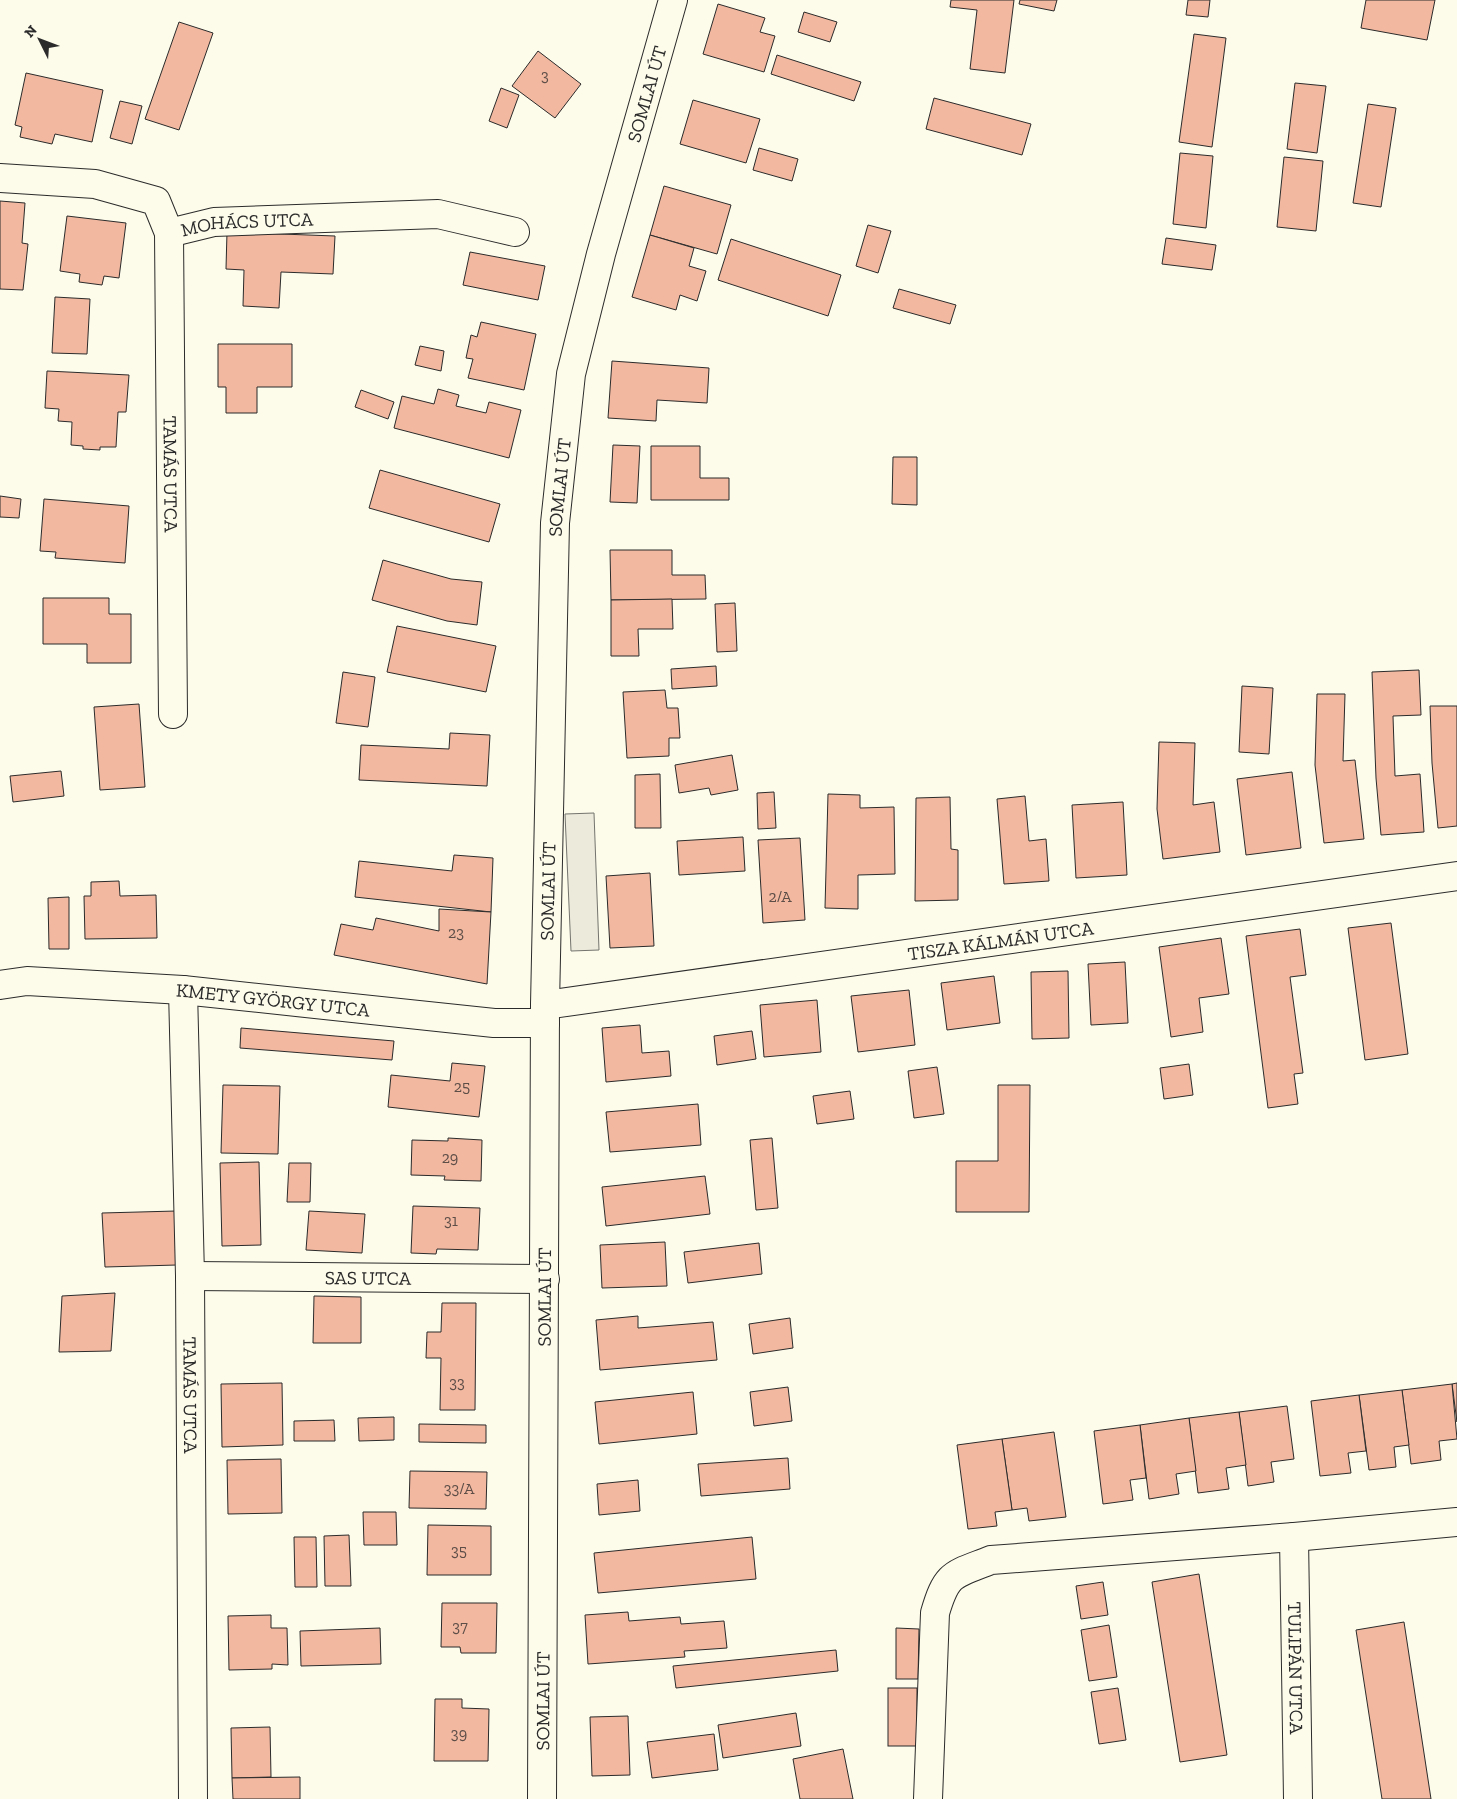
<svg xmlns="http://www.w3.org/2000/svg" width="1457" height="1799" viewBox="0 0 1457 1799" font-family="'Zilla Slab',serif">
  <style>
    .parking { fill: #eceadb; stroke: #74746e }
    .building { fill: #f2b8a0; stroke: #2b2b2b }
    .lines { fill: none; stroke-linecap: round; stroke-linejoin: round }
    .minor-casing { stroke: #2b2b2b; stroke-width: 30 }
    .major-casing { stroke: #2b2b2b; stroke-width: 30 }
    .minor { stroke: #fdfbea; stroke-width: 28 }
    .major { stroke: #fdfbea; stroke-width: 28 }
    .labels { text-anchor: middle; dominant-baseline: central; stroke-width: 4; stroke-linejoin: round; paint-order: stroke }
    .number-label { font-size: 16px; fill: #5d4e48 }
    .street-label { font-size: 19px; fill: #2b2b2b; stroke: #fdfbea }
  </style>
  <rect width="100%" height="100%" fill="#fdfbea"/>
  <path class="parking" d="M 594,813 L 599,950 L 571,951 L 565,814 Z"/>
  <g class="building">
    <path d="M 951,0 L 1014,0 L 1005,73 L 970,69 L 977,10 L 950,7 Z"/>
    <path d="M 1020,0 L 1057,0 L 1054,11 L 1019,4 Z"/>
    <path d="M 1188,0 L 1210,0 L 1208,17 L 1186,15 Z"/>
    <path d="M 1366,0 L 1435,0 L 1427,40 L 1361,28 Z"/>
    <path d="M 718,4 L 765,18 L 760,32 L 775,36 L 764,72 L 703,54 Z"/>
    <path d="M 804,12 L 837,22 L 830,42 L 798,32 Z"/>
    <path d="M 179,22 L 213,33 L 179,130 L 145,119 Z"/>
    <path d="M 1194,34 L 1226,38 L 1212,147 L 1179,142 Z"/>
    <path d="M 538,51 L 581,84 L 555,118 L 512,86 Z"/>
    <path d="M 777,55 L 861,82 L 854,101 L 771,74 Z"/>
    <path d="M 26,73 L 103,90 L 92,142 L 55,134 L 52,144 L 20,137 L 22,127 L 15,125 Z"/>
    <path d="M 1295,83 L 1326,86 L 1317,153 L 1287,149 Z"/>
    <path d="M 501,88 L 519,95 L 507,128 L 489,121 Z"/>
    <path d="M 934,98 L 1031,124 L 1022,155 L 926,129 Z"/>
    <path d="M 693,100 L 760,119 L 746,163 L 680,144 Z"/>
    <path d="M 120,101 L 142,106 L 132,144 L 110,138 Z"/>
    <path d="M 1368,104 L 1396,108 L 1381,207 L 1353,203 Z"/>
    <path d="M 759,148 L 798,159 L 792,181 L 753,170 Z"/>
    <path d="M 1180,153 L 1213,156 L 1206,228 L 1173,224 Z"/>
    <path d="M 1284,157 L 1323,161 L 1316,231 L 1277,227 Z"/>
    <path d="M 664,186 L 731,205 L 717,254 L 650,235 Z"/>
    <path d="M 0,201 L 25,203 L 22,243 L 28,244 L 23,290 L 0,289 Z"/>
    <path d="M 67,216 L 126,223 L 119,278 L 104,276 L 102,285 L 79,282 L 80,274 L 60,271 Z"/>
    <path d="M 868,225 L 891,231 L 878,273 L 856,266 Z"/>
    <path d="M 227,232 L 335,236 L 333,274 L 281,272 L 279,308 L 243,306 L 244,270 L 226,269 Z"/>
    <path d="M 650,235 L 694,248 L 689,266 L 706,271 L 697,301 L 680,295 L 676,310 L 632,297 Z"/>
    <path d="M 1166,238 L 1216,245 L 1212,270 L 1162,264 Z"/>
    <path d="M 731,239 L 841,275 L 828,316 L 718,280 Z"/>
    <path d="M 470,252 L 545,266 L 538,300 L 463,285 Z"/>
    <path d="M 899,289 L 956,305 L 950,324 L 893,308 Z"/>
    <path d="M 55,297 L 90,299 L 87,354 L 52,353 Z"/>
    <path d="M 481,322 L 536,334 L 524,390 L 468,378 L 473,359 L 466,358 L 471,335 L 477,337 Z"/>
    <path d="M 218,344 L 292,344 L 292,387 L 257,387 L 257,413 L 226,413 L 226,387 L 218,387 Z"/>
    <path d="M 420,346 L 444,351 L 441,371 L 415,365 Z"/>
    <path d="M 612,361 L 709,368 L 707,403 L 657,400 L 656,421 L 608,418 Z"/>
    <path d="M 47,371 L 129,375 L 126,412 L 118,412 L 116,447 L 100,447 L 100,450 L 83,449 L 83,446 L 71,445 L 72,422 L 58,421 L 59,409 L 45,408 Z"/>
    <path d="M 438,389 L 459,395 L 456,406 L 486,413 L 489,402 L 521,410 L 509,458 L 394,428 L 402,396 L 434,404 Z"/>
    <path d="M 361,390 L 394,402 L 388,419 L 355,407 Z"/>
    <path d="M 613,445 L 640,446 L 637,503 L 610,502 Z"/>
    <path d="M 651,446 L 700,446 L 700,478 L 729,478 L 729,500 L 651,500 Z"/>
    <path d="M 893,457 L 917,457 L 917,505 L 892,504 Z"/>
    <path d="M 380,470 L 500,504 L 489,542 L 369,508 Z"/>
    <path d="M 0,496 L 21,499 L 19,518 L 0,517 Z"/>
    <path d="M 44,499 L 129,506 L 125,563 L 55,558 L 56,552 L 40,551 Z"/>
    <path d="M 610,550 L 672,550 L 672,575 L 705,575 L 706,599 L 611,600 Z"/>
    <path d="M 383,560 L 451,579 L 482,582 L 477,625 L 447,621 L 372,600 Z"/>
    <path d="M 43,598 L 109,598 L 109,614 L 131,614 L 131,663 L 87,663 L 87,644 L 43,644 Z"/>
    <path d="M 672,599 L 673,629 L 638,629 L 639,656 L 611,656 L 611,600 Z"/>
    <path d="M 735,603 L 737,651 L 717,652 L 715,604 Z"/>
    <path d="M 397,626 L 496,646 L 486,692 L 387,672 Z"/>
    <path d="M 716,666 L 717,686 L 672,689 L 671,669 Z"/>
    <path d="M 1419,670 L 1421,715 L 1393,716 L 1395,776 L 1420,774 L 1424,832 L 1381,835 L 1376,778 L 1372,672 Z"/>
    <path d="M 343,672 L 375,677 L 368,727 L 336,723 Z"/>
    <path d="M 1242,686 L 1273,688 L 1269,754 L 1239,752 Z"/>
    <path d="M 665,690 L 667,708 L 678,708 L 680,738 L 669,738 L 669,756 L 627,758 L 623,692 Z"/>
    <path d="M 1317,694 L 1345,694 L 1343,761 L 1355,760 L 1364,839 L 1324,843 L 1315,765 Z"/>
    <path d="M 139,704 L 145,787 L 100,790 L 94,707 Z"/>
    <path d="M 1430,706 L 1457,706 L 1457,826 L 1438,828 L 1432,763 Z"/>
    <path d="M 450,733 L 490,735 L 487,786 L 359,780 L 361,745 L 449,749 Z"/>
    <path d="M 1159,742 L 1195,743 L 1193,805 L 1214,802 L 1220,852 L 1163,859 L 1157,809 Z"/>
    <path d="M 732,755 L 738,790 L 711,795 L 709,788 L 679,793 L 675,765 Z"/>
    <path d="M 61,771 L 64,796 L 13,802 L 10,776 Z"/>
    <path d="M 1292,772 L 1301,848 L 1246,855 L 1237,779 Z"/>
    <path d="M 660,774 L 661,828 L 635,828 L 635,775 Z"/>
    <path d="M 774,792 L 776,828 L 758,829 L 757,793 Z"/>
    <path d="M 828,794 L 860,795 L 860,808 L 894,807 L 895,874 L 858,875 L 858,909 L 825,908 Z"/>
    <path d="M 1025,796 L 1029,841 L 1046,839 L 1049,881 L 1004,884 L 997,799 Z"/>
    <path d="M 950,797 L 951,849 L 958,850 L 958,900 L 915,901 L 916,798 Z"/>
    <path d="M 1123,802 L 1127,875 L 1076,878 L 1072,805 Z"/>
    <path d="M 743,837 L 745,871 L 679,875 L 677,841 Z"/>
    <path d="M 800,838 L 805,920 L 763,923 L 758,840 Z"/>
    <path d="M 454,855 L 493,858 L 491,912 L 355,897 L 359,861 L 452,871 Z"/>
    <path d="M 650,873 L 654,946 L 610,948 L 606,876 Z"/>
    <path d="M 119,881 L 120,896 L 156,895 L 157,938 L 85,939 L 84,896 L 91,896 L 91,882 Z"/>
    <path d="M 69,897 L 69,949 L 49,949 L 48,898 Z"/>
    <path d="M 439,909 L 491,912 L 487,984 L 334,955 L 341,924 L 373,930 L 376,918 L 439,931 Z"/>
    <path d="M 1391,923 L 1408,1054 L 1365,1060 L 1348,928 Z"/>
    <path d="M 1300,929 L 1306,975 L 1290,977 L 1303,1073 L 1294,1074 L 1298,1104 L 1268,1108 L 1246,936 Z"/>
    <path d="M 1221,938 L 1229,994 L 1199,998 L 1203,1032 L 1171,1037 L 1159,947 Z"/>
    <path d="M 1125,962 L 1128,1023 L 1091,1025 L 1088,964 Z"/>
    <path d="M 1068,971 L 1069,1038 L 1032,1039 L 1031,972 Z"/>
    <path d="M 994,976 L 1000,1023 L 947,1030 L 941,983 Z"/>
    <path d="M 909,990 L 915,1045 L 858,1052 L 851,996 Z"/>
    <path d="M 817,1000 L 821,1052 L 764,1057 L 760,1005 Z"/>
    <path d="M 640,1025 L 642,1053 L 669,1051 L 671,1076 L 606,1082 L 602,1028 Z"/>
    <path d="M 241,1028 L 394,1041 L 392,1060 L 240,1048 Z"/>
    <path d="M 752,1031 L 756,1059 L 717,1065 L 714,1036 Z"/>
    <path d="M 452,1063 L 485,1066 L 479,1117 L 388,1107 L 391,1075 L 450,1081 Z"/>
    <path d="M 1189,1064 L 1193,1095 L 1164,1099 L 1160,1068 Z"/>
    <path d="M 937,1067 L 944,1114 L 914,1118 L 908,1071 Z"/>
    <path d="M 223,1085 L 280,1086 L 278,1154 L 221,1153 Z"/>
    <path d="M 998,1085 L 1030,1085 L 1029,1212 L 956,1212 L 956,1161 L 998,1161 Z"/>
    <path d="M 850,1091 L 854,1119 L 817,1124 L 813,1096 Z"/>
    <path d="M 698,1104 L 701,1145 L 610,1152 L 606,1112 Z"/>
    <path d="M 448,1138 L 482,1140 L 481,1181 L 444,1180 L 445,1176 L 411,1175 L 412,1140 L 448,1141 Z"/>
    <path d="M 772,1138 L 778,1208 L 756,1210 L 750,1140 Z"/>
    <path d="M 259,1162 L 261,1245 L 222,1246 L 220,1163 Z"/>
    <path d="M 289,1163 L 311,1163 L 310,1202 L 287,1202 Z"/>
    <path d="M 705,1176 L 710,1214 L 606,1226 L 602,1187 Z"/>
    <path d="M 413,1206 L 480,1208 L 478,1250 L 437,1249 L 436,1254 L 411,1253 Z"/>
    <path d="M 176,1211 L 177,1265 L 105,1267 L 102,1213 Z"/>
    <path d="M 309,1211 L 365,1214 L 362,1253 L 306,1250 Z"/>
    <path d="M 665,1242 L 667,1286 L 602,1288 L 600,1245 Z"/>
    <path d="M 759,1243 L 762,1274 L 688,1283 L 684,1252 Z"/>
    <path d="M 115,1293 L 111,1351 L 59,1352 L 62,1296 Z"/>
    <path d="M 314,1296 L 361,1297 L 361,1343 L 313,1343 Z"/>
    <path d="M 442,1303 L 476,1303 L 475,1410 L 440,1410 L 441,1358 L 426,1358 L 427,1332 L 441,1332 Z"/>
    <path d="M 638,1316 L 638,1328 L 713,1322 L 717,1360 L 600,1370 L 596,1320 Z"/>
    <path d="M 790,1318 L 793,1348 L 753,1354 L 749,1324 Z"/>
    <path d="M 282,1383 L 283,1445 L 222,1447 L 221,1384 Z"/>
    <path d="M 1457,1383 L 1457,1422 L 1452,1384 Z"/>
    <path d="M 1452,1384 L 1457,1439 L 1439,1441 L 1441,1460 L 1411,1464 L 1402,1390 Z"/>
    <path d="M 788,1387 L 792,1421 L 754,1426 L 750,1392 Z"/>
    <path d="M 1402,1390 L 1409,1445 L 1394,1447 L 1396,1467 L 1369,1470 L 1359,1395 Z"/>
    <path d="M 693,1392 L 697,1434 L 599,1444 L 595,1402 Z"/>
    <path d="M 1359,1395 L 1366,1451 L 1348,1453 L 1351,1473 L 1320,1476 L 1311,1401 Z"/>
    <path d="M 1287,1406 L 1294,1459 L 1271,1462 L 1274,1482 L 1248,1486 L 1239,1412 Z"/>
    <path d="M 1239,1412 L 1246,1465 L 1226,1468 L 1229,1489 L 1198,1493 L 1189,1418 Z"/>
    <path d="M 394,1417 L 394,1440 L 359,1441 L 358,1418 Z"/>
    <path d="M 1189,1418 L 1196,1471 L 1176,1474 L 1179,1494 L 1149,1499 L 1140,1425 Z"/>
    <path d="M 334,1420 L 335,1441 L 294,1441 L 294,1421 Z"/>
    <path d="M 419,1424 L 486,1425 L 486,1443 L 419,1442 Z"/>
    <path d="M 1140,1425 L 1146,1478 L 1130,1480 L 1133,1500 L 1103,1504 L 1094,1431 Z"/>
    <path d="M 1054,1432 L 1066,1517 L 1029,1521 L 1027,1508 L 1012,1510 L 1002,1439 Z"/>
    <path d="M 1002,1439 L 1012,1510 L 995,1512 L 997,1526 L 968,1529 L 957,1445 Z"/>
    <path d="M 788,1458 L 790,1489 L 701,1496 L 698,1464 Z"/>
    <path d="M 281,1459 L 282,1513 L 228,1514 L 227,1460 Z"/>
    <path d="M 410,1471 L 487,1472 L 486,1509 L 409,1508 Z"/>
    <path d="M 638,1480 L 640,1511 L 599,1515 L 597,1484 Z"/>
    <path d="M 363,1512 L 396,1512 L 397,1545 L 364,1545 Z"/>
    <path d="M 428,1525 L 491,1526 L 491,1575 L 427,1575 Z"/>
    <path d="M 349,1535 L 351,1586 L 325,1586 L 324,1536 Z"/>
    <path d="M 294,1537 L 316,1537 L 317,1587 L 295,1587 Z"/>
    <path d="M 752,1537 L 756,1579 L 598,1593 L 594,1553 Z"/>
    <path d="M 1199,1574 L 1227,1755 L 1180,1762 L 1152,1582 Z"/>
    <path d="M 1103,1582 L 1108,1615 L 1081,1619 L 1076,1586 Z"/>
    <path d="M 442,1603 L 497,1603 L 496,1653 L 461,1653 L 460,1647 L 441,1647 Z"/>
    <path d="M 628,1612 L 629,1621 L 680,1617 L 681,1624 L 724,1621 L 727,1648 L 684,1651 L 685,1657 L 588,1664 L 585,1615 Z"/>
    <path d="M 271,1615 L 271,1628 L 287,1628 L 288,1665 L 272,1664 L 272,1669 L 229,1670 L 228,1616 Z"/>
    <path d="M 1404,1622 L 1431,1799 L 1382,1799 L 1356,1630 Z"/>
    <path d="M 1109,1625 L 1117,1677 L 1089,1681 L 1081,1630 Z"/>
    <path d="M 380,1628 L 381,1664 L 301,1666 L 300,1631 Z"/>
    <path d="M 896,1628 L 919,1629 L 918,1679 L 896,1679 Z"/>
    <path d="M 836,1650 L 838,1671 L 676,1688 L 673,1666 Z"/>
    <rect x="888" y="1688" width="29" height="58"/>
    <path d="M 1118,1688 L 1126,1740 L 1099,1744 L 1091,1692 Z"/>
    <path d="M 435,1699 L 462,1699 L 462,1708 L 489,1709 L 488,1761 L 434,1761 Z"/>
    <path d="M 796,1713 L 801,1746 L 723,1758 L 718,1725 Z"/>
    <path d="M 628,1716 L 630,1775 L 592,1776 L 590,1717 Z"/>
    <path d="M 270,1727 L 271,1777 L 232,1778 L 231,1728 Z"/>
    <path d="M 714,1734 L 718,1770 L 652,1778 L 647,1742 Z"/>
    <path d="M 843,1749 L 853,1799 L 800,1799 L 793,1759 Z"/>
    <path d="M 300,1777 L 300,1799 L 233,1799 L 232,1778 Z"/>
  </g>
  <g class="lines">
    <defs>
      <g id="minor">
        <path id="s1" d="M 0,178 L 95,184 L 156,201 L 169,233 L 173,714"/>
        <path id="s2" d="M 169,233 L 214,222 L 438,214 L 515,232"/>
        <path id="s3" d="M 0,985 L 27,981 L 183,990 L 494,1023 L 545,1023"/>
        <path id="s4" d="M 183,990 L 190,1276 L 193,1799"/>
        <path id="s5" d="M 545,1005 L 1457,876"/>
        <path id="s6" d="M 190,1276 L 545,1279"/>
        <path id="s7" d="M 1294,1537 L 1298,1799"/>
        <path d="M 928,1799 L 935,1613 C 947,1572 953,1575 991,1560 L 1294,1537 L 1457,1522"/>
      </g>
      <g id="major">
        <path id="s8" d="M 542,1799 L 545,1005 L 555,523 L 571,374 L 601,254 L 673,0"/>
      </g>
    </defs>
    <use href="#minor" class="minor-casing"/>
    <use href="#major" class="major-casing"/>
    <use href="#minor" class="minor"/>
    <use href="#major" class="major"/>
  </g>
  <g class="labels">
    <g class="number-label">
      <text x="545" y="75">3</text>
      <text x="780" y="896">2/A</text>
      <text x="456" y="932">23</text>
      <text x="462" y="1086">25</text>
      <text x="450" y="1157">29</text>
      <text x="451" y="1220">31</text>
      <text x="457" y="1382">33</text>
      <text x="459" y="1488">33/A</text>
      <text x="459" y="1550">35</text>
      <text x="460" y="1626">37</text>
      <text x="459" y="1733">39</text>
    </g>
    <g class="street-label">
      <text stroke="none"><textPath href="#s8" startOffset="1716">SOMLAI ÚT</textPath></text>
      <text stroke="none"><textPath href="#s2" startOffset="79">MOHÁCS UTCA</textPath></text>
      <text stroke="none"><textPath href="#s1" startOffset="434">TAMÁS UTCA</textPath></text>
      <text stroke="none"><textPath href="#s8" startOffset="1312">SOMLAI ÚT</textPath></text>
      <text stroke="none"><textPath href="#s8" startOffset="908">SOMLAI ÚT</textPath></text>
      <text stroke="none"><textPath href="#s5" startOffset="460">TISZA KÁLMÁN UTCA</textPath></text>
      <text stroke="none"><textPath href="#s3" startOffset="274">KMETY GYÖRGY UTCA</textPath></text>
      <text stroke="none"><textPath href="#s6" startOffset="178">SAS UTCA</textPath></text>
      <text stroke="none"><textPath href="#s8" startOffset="502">SOMLAI ÚT</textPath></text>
      <text stroke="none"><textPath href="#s4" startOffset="405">TAMÁS UTCA</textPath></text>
      <text stroke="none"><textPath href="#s7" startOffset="131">TULIPÁN UTCA</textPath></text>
      <text stroke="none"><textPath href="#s8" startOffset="98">SOMLAI ÚT</textPath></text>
    </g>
  </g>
  <g transform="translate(40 40) rotate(312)" stroke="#fdfbea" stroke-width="4" paint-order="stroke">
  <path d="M0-4L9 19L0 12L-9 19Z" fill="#2b2b2b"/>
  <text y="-8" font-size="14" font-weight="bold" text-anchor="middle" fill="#2b2b2b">N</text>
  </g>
</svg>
